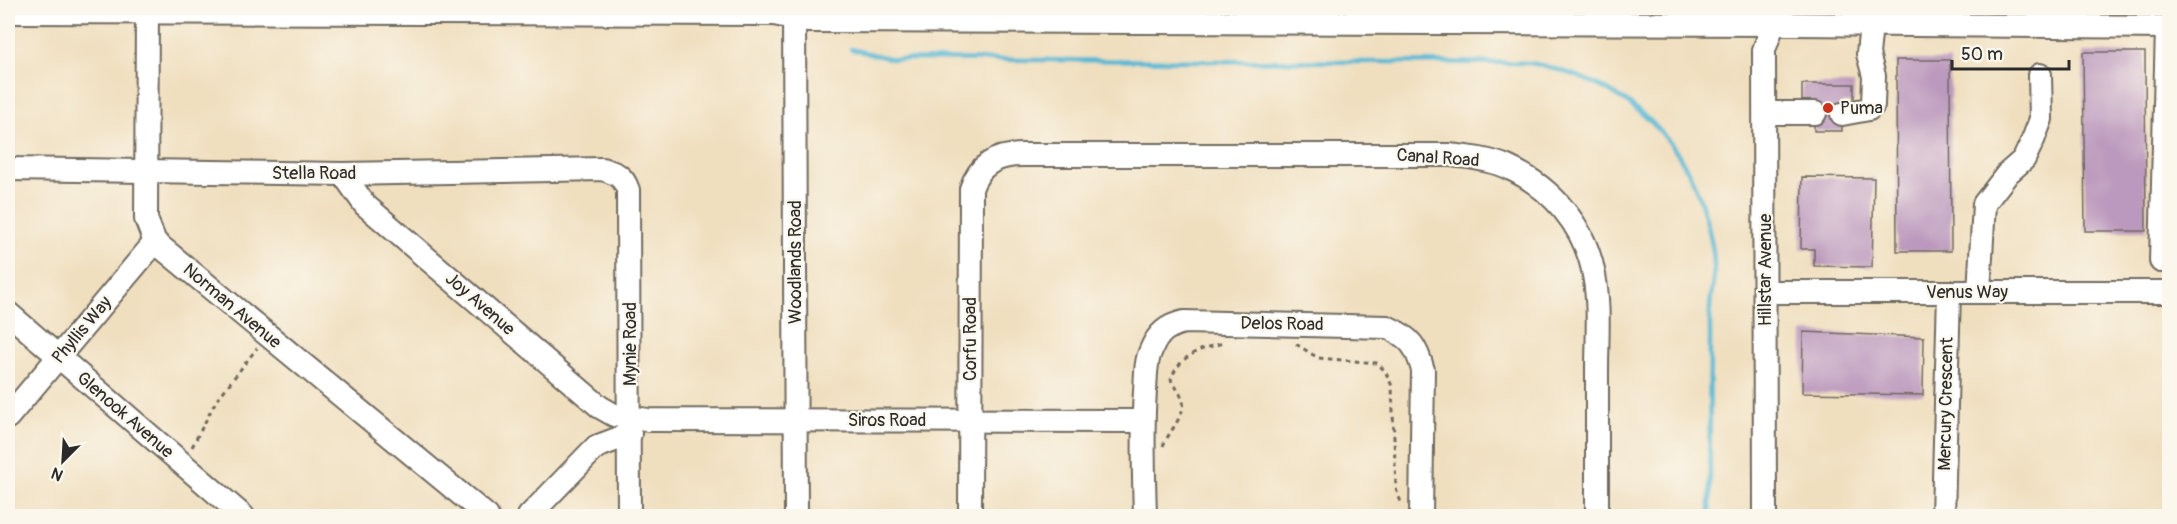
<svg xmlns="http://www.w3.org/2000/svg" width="2177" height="524" viewBox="0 0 2177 524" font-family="Pangolin,sans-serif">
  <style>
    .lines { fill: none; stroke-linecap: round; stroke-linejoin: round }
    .stream { stroke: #54b7d3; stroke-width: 4.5 }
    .building { fill: #bb98bd }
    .minor-casing { stroke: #706a5f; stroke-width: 26 }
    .path { stroke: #706a5f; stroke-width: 3; stroke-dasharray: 4.5 4.5; stroke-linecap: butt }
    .minor { stroke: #fff; stroke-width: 22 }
    .poi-dot { fill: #c8321e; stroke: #fbf7ec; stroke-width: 2 }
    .labels { text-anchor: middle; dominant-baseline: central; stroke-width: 4.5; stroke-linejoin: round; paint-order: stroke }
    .poi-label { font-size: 18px; fill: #2b2b2b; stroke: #fbf7ec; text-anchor: start }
    .street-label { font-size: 18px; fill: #2b2b2b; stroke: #fbf7ec }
  </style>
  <rect width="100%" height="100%" fill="#fbf7ec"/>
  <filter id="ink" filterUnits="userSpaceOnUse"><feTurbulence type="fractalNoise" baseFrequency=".0167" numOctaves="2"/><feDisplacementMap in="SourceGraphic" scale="12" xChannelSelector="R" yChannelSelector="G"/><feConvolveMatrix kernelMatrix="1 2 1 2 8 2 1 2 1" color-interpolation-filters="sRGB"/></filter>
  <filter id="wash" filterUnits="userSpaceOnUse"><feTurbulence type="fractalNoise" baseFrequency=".008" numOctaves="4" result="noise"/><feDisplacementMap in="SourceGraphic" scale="24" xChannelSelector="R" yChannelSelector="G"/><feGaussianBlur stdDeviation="1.35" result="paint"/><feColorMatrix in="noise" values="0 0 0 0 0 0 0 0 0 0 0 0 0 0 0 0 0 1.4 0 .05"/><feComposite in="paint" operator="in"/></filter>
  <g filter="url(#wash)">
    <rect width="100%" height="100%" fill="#f0dfbf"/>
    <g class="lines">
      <path class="stream" d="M 851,49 L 892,59 L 1531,63 C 1615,80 1680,127 1704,212 C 1709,229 1714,248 1714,266 C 1714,279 1711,293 1710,307 C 1710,319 1710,331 1710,343 C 1709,401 1710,459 1710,516"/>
    </g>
    <g id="blocks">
      <g class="building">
        <path d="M 2083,52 L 2145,52 L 2146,231 L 2085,231 Z"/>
        <path d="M 1896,60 L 1950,60 L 1951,251 L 1897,251 Z"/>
        <path d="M 1802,84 L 1854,84 L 1854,103 L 1842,103 L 1842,131 L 1814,131 L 1814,103 L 1802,102 Z"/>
        <path d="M 1802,177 L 1874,178 L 1872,267 L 1814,266 L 1814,249 L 1801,249 Z"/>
        <path d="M 1803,332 L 1924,337 L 1923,395 L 1802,393 Z"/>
      </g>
    </g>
  </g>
  <g filter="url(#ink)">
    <use href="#blocks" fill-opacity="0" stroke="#706a5f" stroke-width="1.5"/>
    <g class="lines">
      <defs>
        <g id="minor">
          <path d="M 147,8 L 146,219 L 155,242 L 487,516"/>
          <path d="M 794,8 L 796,516"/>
          <path d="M 8,12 L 774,14 L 808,21 L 1791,24 L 2170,27"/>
          <path d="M 1766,113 L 1815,113"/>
          <path d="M 1842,114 L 1869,109 L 1873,105 L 1874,76 L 1868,54 L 1871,25"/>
          <path d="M 8,169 L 343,174 L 602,169 C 615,173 623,175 628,190 L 629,516"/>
          <path d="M 343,174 L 365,205 L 600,407 L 614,415 L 648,420 L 1143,421"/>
          <path d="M 2161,261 L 2167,27"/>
          <path d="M 1765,292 L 2170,292"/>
          <path d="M 1979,292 L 1984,204 L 2008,173 L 2024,159 L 2033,140 L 2041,119 L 2040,75"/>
          <path d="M 8,313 L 243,516"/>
          <path d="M 8,417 L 155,242"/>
          <path d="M 529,516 L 596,447 L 630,434"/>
          <path d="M 970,516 L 971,189 C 979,164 997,155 1022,155 L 1449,155 C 1468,157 1489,159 1507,167 C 1552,187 1585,226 1594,275 C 1600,306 1597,339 1597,371 C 1597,419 1597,468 1597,516"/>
          <path d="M 1145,516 C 1144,475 1142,433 1145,391 C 1146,378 1145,362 1151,350 C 1158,333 1167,326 1184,322 L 1387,327 C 1411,338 1416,346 1423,370 L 1421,516"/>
          <path d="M 1765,516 L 1764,50 L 1779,8"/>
          <path d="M 1943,516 L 1949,292"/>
        </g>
      </defs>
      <use href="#minor" class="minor-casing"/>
      <g class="path">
        <path d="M 1296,344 L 1318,358 L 1377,363 L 1385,371 L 1392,386 L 1396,489 L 1402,505"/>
        <path d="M 1163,446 C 1168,433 1186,414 1183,401 C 1181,394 1175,386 1171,380 C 1179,355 1202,348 1224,343"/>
        <path d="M 192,447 L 216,401 L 257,348"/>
      </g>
      <use href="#minor" class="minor"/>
    </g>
  </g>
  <circle class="poi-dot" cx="1828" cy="108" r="6"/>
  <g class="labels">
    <g class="poi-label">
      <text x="1840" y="108">Puma</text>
    </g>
    <g class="street-label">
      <text transform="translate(1438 158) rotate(4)">Canal Road</text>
      <text x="314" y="173">Stella Road</text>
      <text transform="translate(795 262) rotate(-90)">Woodlands Road</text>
      <text transform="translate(1765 270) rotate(-90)">Hillstar Avenue</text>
      <text x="1967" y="292">Venus Way</text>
      <text transform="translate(480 304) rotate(41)">Joy Avenue</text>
      <text transform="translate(232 306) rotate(40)">Norman Avenue</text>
      <text transform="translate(1282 324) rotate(1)">Delos Road</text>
      <text transform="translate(82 330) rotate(-50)">Phyllis Way</text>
      <text transform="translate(970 339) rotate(-90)">Corfu Road</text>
      <text transform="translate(630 344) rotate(-90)">Mynie Road</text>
      <text transform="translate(1946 404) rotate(-89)">Mercury Crescent</text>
      <text transform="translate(125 415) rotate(41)">Glenook Avenue</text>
      <text x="887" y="420">Siros Road</text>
    </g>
  </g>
  <rect width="2177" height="524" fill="none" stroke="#fbf7ec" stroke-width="30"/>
  <g transform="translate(63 461) rotate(204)" stroke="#fbf7ec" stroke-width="4.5" paint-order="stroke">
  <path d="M0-4.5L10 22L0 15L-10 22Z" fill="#2b2b2b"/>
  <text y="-9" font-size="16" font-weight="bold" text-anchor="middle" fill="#2b2b2b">N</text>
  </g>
  <path d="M1952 60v9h117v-9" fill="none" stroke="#2b2b2b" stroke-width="3"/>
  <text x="1961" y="60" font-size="18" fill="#2b2b2b" stroke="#fbf7ec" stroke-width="4.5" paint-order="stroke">50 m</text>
</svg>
